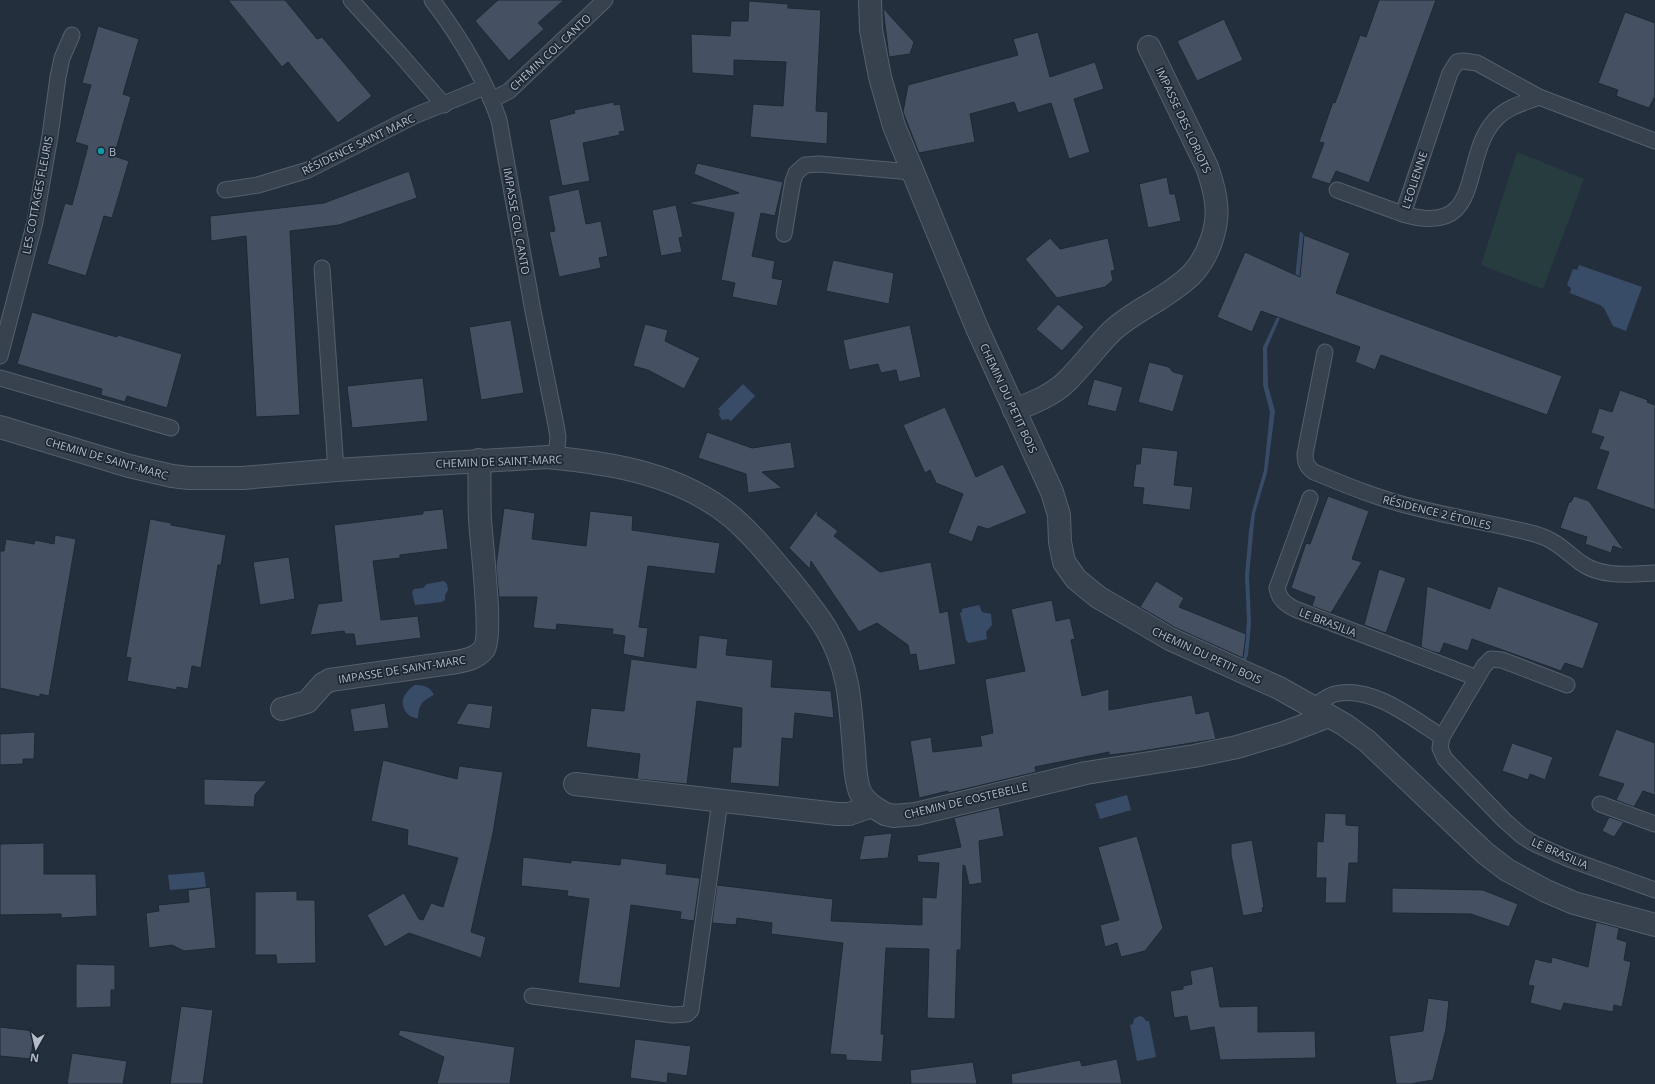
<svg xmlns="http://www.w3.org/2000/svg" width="1655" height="1084" viewBox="0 0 1655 1084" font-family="'Open Sans',sans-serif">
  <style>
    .green { fill: #263c3f }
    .water { fill: #394c67 }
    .building { fill: #455162; stroke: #1f2835 }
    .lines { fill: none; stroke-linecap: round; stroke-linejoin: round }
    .service-casing { stroke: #565f6c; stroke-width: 17 }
    .minor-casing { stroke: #565f6c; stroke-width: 24 }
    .service { stroke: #38414e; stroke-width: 15 }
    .minor { stroke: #38414e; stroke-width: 22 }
    .culture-dot { fill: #0f9aa8; stroke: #1d2633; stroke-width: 1.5 }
    .labels { text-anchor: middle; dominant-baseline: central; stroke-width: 3.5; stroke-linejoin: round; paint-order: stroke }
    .street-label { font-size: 11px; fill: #b4bcc9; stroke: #1d2633 }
    .poi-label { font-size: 11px; fill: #b4bcc9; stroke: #1d2633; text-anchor: start }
  </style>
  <rect width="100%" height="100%" fill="#242f3e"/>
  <path class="green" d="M 1517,152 L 1584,179 L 1543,289 L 1481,265 Z"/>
  <g class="water">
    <path d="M 1300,231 L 1304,235 L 1300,284 L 1280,318 L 1267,348 L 1268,386 L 1275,411 L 1267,473 L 1255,513 L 1249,576 L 1251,624 L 1248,655 L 1244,664 L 1240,662 L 1244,654 L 1247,621 L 1245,575 L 1249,531 L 1252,512 L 1264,470 L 1270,412 L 1263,385 L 1263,347 L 1295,279 Z"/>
    <path d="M 1579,265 L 1642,287 L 1626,331 L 1613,326 L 1604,308 L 1600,305 L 1570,293 L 1571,288 L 1567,285 L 1573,269 L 1577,270 Z"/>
    <path d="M 743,384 L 755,396 L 731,421 L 728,419 L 722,420 L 719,415 L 720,411 L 718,409 Z"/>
    <path d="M 444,581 L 447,584 L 448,590 L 445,595 L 445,600 L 442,602 L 415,605 L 412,592 L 414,589 L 423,588 L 427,584 Z"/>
    <path d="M 979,605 L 982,612 L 991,614 L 992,625 L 986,632 L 987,639 L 969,643 L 966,640 L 960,613 L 962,612 L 962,609 Z"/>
    <path d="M 415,685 C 424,685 430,687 434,695 C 422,701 419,704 418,718 C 409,719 401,708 403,700 C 404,694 410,688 415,685 Z"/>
    <path d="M 1127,795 L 1131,810 L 1100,819 L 1095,804 Z"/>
    <path d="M 204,872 L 206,887 L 170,890 L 168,875 Z"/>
    <path d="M 1139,1016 L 1143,1017 L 1146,1021 L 1149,1021 L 1156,1057 L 1137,1061 L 1130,1025 L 1133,1024 L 1134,1019 Z"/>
  </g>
  <g class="building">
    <path d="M 228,0 L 285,0 L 317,39 L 322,37 L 372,96 L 338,123 L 288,62 L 282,67 Z"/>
    <path d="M 498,0 L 564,0 L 538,23 L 544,29 L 509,61 L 475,21 Z"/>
    <path d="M 1379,0 L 1436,0 L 1369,183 L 1336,171 L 1330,184 L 1311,178 L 1324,143 L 1319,142 L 1333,102 L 1335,103 L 1360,35 L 1366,37 Z"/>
    <path d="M 749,1 L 788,4 L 788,8 L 821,10 L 816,111 L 828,112 L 827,144 L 750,137 L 753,104 L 783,106 L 786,62 L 734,60 L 734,76 L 692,73 L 691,34 L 730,36 L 731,21 L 748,21 Z"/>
    <path d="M 883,8 L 914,42 L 910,54 L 889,57 Z"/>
    <path d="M 1625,12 L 1655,23 L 1655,96 L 1649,108 L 1616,96 L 1618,90 L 1598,83 Z"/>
    <path d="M 1224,19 L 1243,60 L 1197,81 L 1177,41 Z"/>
    <path d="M 98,26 L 139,39 L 123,94 L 131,97 L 114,156 L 129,161 L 112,218 L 104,216 L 86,276 L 47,264 L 65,203 L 72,205 L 88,146 L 75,142 L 91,85 L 82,83 Z"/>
    <path d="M 1038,32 L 1050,77 L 1095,62 L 1104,89 L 1074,99 L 1090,152 L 1069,159 L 1051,103 L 1018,113 L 1014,102 L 970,114 L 975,142 L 919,153 L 903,112 L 908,85 L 1018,55 L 1013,39 Z"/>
    <path d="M 614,102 L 614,105 L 620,104 L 625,131 L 619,132 L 620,135 L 583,143 L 590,181 L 562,186 L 549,120 L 575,113 L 574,110 Z"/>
    <path d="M 697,163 L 783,182 L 775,216 L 761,213 L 752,256 L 775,261 L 772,278 L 783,280 L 777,306 L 732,297 L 735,283 L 721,280 L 734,213 L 687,203 L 739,193 L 694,174 Z"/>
    <path d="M 409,171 L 417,198 L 339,225 L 290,231 L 300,415 L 256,417 L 246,236 L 211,241 L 210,216 L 324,203 Z"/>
    <path d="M 1167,177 L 1170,194 L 1175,194 L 1181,221 L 1148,228 L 1139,184 Z"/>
    <path d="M 579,189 L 586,224 L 601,221 L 608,256 L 599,258 L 601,268 L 559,277 L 549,232 L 555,231 L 548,196 Z"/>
    <path d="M 676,205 L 683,237 L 679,238 L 682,252 L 661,256 L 652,210 Z"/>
    <path d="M 1304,235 L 1350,253 L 1336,293 L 1562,376 L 1547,415 L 1381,355 L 1375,370 L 1355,362 L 1360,347 L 1261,311 L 1252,332 L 1217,317 L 1245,252 L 1300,277 Z"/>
    <path d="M 1050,238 L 1060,249 L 1108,238 L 1115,270 L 1111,271 L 1113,280 L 1105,287 L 1057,298 L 1025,259 Z"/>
    <path d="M 833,260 L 894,273 L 889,304 L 826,291 Z"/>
    <path d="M 1058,304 L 1084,327 L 1062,351 L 1036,329 Z"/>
    <path d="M 32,312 L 117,337 L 118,335 L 182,354 L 167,408 L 127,396 L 125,402 L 101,395 L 102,389 L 17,364 Z"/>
    <path d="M 511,320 L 524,393 L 481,400 L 469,327 Z"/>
    <path d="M 645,324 L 668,330 L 665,341 L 700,358 L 684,389 L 648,370 L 633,366 Z"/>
    <path d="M 910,325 L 921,377 L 899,382 L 896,370 L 881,373 L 878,364 L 849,370 L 843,340 Z"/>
    <path d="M 1149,362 L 1169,367 L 1173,372 L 1184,375 L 1173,412 L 1138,402 Z"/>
    <path d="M 423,378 L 428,421 L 352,428 L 347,386 Z"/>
    <path d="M 1094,379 L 1123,387 L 1116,412 L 1087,405 Z"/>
    <path d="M 1620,390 L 1648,400 L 1647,402 L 1655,405 L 1655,510 L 1596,489 L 1609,452 L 1599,449 L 1604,437 L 1591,433 L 1599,408 L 1612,412 Z"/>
    <path d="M 945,407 L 976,477 L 1003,464 L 1027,513 L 988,529 L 978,526 L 972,542 L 948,533 L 963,494 L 936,483 L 930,470 L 925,473 L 903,425 Z"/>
    <path d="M 707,432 L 752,448 L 791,442 L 795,468 L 762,472 L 782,488 L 748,493 L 746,474 L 698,458 Z"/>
    <path d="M 1142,447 L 1178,451 L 1174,485 L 1193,487 L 1190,510 L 1142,504 L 1144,488 L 1133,487 L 1136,464 L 1140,464 Z"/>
    <path d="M 1328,496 L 1369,511 L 1352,559 L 1362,562 L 1331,613 L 1312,606 L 1315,597 L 1291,588 L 1306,543 L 1310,544 Z"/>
    <path d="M 1574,496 L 1589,501 L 1624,550 L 1613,546 L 1611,553 L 1585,544 L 1587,537 L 1560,528 L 1569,502 L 1571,502 Z"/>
    <path d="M 504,508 L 535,513 L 532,539 L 586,546 L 590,511 L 633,516 L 632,530 L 720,543 L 715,574 L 648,566 L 639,627 L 648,628 L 644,658 L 623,654 L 625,636 L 612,634 L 613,629 L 557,624 L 556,630 L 533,628 L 537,597 L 499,597 L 496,565 Z"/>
    <path d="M 443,509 L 448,549 L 400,555 L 400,558 L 373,561 L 381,620 L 418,616 L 421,638 L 356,646 L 354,634 L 345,634 L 344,631 L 310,635 L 318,604 L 342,601 L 334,525 L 423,514 L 423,511 Z"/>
    <path d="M 818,509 L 817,515 L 838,531 L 834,536 L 880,572 L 931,562 L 940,613 L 948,611 L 956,664 L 919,671 L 916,654 L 910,655 L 908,645 L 877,623 L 859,632 L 811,561 L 810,569 L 789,548 Z"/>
    <path d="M 150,519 L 171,523 L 171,525 L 226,535 L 221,565 L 218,565 L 201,668 L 192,666 L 188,689 L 177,687 L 177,690 L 127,681 L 131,658 L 126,657 Z"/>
    <path d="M 55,535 L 76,539 L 49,696 L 40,694 L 40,697 L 0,688 L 0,551 L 4,551 L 6,539 L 34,544 L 35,540 L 54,544 Z"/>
    <path d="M 289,557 L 295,599 L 260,605 L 253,562 Z"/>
    <path d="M 1379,569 L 1406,578 L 1386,633 L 1364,625 Z"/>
    <path d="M 1156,581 L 1184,598 L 1179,607 L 1246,634 L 1243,658 L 1176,628 L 1140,607 Z"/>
    <path d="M 1427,586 L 1490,609 L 1498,586 L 1599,623 L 1583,669 L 1565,663 L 1561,671 L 1472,639 L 1468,651 L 1444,643 L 1440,653 L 1434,652 L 1421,647 Z"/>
    <path d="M 1052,600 L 1056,621 L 1070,618 L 1075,639 L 1071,640 L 1082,696 L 1109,689 L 1109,710 L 1192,695 L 1196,714 L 1209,711 L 1216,739 L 1136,752 L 1109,755 L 1109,752 L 1035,767 L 1036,772 L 948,793 L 948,791 L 919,798 L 910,741 L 931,737 L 933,752 L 982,746 L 980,736 L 993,733 L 985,679 L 1025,671 L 1011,609 Z"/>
    <path d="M 699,635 L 728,639 L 726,655 L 773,660 L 771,687 L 831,691 L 834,718 L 795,713 L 793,739 L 782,738 L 779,787 L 730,783 L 733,747 L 741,747 L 742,708 L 697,701 L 687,784 L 637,779 L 640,754 L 586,747 L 591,708 L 624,711 L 631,659 L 696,668 Z"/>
    <path d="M 385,703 L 389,728 L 354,732 L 350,709 Z"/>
    <path d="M 468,703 L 493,706 L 490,729 L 456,724 Z"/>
    <path d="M 1616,729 L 1655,743 L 1655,795 L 1643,791 L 1634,807 L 1616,800 L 1624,784 L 1598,776 Z"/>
    <path d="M 35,732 L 34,759 L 23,759 L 23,764 L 0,765 L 0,734 Z"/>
    <path d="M 1512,743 L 1553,757 L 1545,780 L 1530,774 L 1528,780 L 1502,771 Z"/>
    <path d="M 383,760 L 457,779 L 459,766 L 503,772 L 493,833 L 471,932 L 486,937 L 481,958 L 409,933 L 385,947 L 367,915 L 404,893 L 419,919 L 423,920 L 431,903 L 443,907 L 458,858 L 407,845 L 408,830 L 371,821 Z"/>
    <path d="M 204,779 L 267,781 L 255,795 L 254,807 L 204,805 Z"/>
    <path d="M 999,807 L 1004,836 L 979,841 L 982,883 L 969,885 L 965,866 L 963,865 L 961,950 L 957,950 L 955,1019 L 927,1018 L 929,949 L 886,948 L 881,1034 L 884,1034 L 882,1062 L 846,1060 L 846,1055 L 830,1054 L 843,943 L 771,934 L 772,923 L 737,918 L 736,925 L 712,923 L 717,885 L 833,899 L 831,921 L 922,925 L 922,897 L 936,898 L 939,863 L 918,862 L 917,855 L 961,847 L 954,818 Z"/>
    <path d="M 1325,813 L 1346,814 L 1346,825 L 1359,826 L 1358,863 L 1349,863 L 1346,903 L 1325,903 L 1326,878 L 1316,878 L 1317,841 L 1323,842 Z"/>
    <path d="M 1609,817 L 1624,822 L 1614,837 L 1602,831 Z"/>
    <path d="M 892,833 L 888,858 L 859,860 L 864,836 Z"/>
    <path d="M 1137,836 L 1163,928 L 1145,951 L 1121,957 L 1117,943 L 1105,947 L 1100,925 L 1119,920 L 1098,847 Z"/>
    <path d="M 1252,840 L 1264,907 L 1262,908 L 1263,912 L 1243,916 L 1231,854 L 1231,844 Z"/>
    <path d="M 44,843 L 44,874 L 96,874 L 97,916 L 61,918 L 61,914 L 0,915 L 0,844 Z"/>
    <path d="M 523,857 L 571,863 L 571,860 L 620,865 L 621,858 L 667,864 L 666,874 L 700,878 L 694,921 L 680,919 L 681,912 L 631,905 L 620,988 L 578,983 L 589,899 L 567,896 L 568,891 L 521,886 Z"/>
    <path d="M 210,887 L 216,948 L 184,951 L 172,945 L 149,948 L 146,913 L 159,911 L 158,905 L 189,902 L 188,890 Z"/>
    <path d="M 1392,888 L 1483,890 L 1518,904 L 1509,927 L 1471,914 L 1392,913 Z"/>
    <path d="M 297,891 L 297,900 L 315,900 L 316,963 L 277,964 L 276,955 L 255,955 L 255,892 Z"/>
    <path d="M 1596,922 L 1619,928 L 1617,939 L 1627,942 L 1624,960 L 1631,962 L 1622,1007 L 1614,1005 L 1613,1012 L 1564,1003 L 1561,1011 L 1530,1003 L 1534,986 L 1528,985 L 1535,959 L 1551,963 L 1552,957 L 1588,967 Z"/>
    <path d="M 76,964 L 115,965 L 115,990 L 111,990 L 111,1007 L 76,1008 Z"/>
    <path d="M 1213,966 L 1220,1007 L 1258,1006 L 1258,1032 L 1315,1031 L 1316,1058 L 1220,1060 L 1214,1027 L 1190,1031 L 1187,1016 L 1174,1018 L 1170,991 L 1183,989 L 1183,986 L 1192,984 L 1190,971 Z"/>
    <path d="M 1428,998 L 1449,1001 L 1446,1029 L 1433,1080 L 1410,1084 L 1396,1084 L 1389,1036 L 1423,1031 Z"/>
    <path d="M 181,1006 L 213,1010 L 203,1084 L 170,1084 Z"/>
    <path d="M 0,1027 L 34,1031 L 31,1059 L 0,1056 Z"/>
    <path d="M 400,1030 L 515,1047 L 510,1084 L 437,1084 L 444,1057 L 398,1035 Z"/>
    <path d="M 635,1039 L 691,1046 L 687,1076 L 668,1073 L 667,1083 L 630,1078 Z"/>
    <path d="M 72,1053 L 127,1061 L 123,1084 L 67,1084 Z"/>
    <path d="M 1117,1059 L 1122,1084 L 1012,1084 L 1011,1074 L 1080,1060 L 1082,1066 Z"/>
    <path d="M 973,1062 L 977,1084 L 911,1084 L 910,1070 Z"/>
  </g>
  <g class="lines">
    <defs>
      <g id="service">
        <path d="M 351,0 L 400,54 L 444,105"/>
        <path d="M 432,0 C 460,37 484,76 499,120 L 533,311 L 556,425 L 558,437 L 556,458"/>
        <path d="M 1539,97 C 1524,103 1507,107 1496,119 C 1459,157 1487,239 1403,214 L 1450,73 L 1457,62 L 1463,61 L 1477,63 L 1539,97 L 1655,141"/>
        <path d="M 491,100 L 509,91 L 605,0"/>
        <path d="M 225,190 L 258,185 L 308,170 L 414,116 L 485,87"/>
        <path d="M 1337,190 L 1403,214"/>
        <path d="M 784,234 L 793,181 L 796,173 L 805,165 L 819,164 L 912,172"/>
        <path d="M 322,268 L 336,470"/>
        <path d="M 1325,352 L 1305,454 C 1305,463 1307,467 1314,472 C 1348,486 1382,500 1417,508 C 1456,518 1497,524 1535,534 C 1556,540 1565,551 1581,563 C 1602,578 1631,574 1655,573"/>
        <path d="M 0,356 L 35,222 L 50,136 L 58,77 L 62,58 L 72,35"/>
        <path d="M 0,378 L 171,428"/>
        <path d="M 1310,498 L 1277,588 C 1279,599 1285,604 1295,609 L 1477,678"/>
        <path d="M 1567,685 L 1502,660 L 1491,659 L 1484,666 L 1442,737 L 1440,748 L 1445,759 L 1505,821 L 1522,836 L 1535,844 L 1569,859 L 1655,890"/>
        <path d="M 1313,707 C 1320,702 1327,696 1335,694 C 1372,685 1412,718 1442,737"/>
        <path d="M 1600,804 L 1655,824"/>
        <path d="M 532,996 L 673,1015 L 687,1014 L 691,1010 L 720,801"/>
      </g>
      <g id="minor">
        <path d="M 870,0 L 871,30 L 880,77 L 894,126 L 977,328 L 1052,492 L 1059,515 L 1060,542 L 1064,562 L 1076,579 L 1098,597 L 1170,639 L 1279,688 L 1345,725 L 1367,741 L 1485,853 L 1507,870 L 1546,891 L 1574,903 L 1655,925"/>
        <path d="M 1014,410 C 1033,403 1053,395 1067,381 C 1083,365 1096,347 1112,331 C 1126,318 1143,309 1159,299 C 1171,291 1184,283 1193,273 C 1209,255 1219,226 1216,203 C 1215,190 1211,179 1207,167 L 1149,47"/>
        <path d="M 0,427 L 129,466 L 172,476 L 189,478 L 243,478 L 336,470 L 547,457 C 612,463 680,474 732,517 C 755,537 774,561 793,584 C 821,619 838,640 847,684 C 851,706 852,728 854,750 C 855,764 855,780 860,792 C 863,798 868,802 872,806"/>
        <path d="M 282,709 L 307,702 L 323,684 L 330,680 L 457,662 C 467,660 477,658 484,649 C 493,636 481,540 480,519 C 479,499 480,480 479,460"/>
        <path d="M 575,784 L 837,814 L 849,814 L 872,806 L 885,814 L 894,816 L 916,814 L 1086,773 L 1194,756 L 1237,747 L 1284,733 L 1329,716"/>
      </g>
    </defs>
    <use href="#service" class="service-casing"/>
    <use href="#minor" class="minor-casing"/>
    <use href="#service" class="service"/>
    <use href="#minor" class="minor"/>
  </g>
  <circle class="culture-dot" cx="101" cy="151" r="4"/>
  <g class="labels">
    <g class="street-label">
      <text transform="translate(550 52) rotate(-43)">CHEMIN COL CANTO</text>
      <text transform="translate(1184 120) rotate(65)">IMPASSE DES LORIOTS</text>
      <text transform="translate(358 144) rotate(-26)">RÉSIDENCE SAINT MARC</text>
      <text transform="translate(1414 180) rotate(-72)">L’EOLIENNE</text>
      <text transform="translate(37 195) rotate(-79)">LES COTTAGES FLEURIS</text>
      <text transform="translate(517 221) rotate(80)">IMPASSE COL CANTO</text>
      <text transform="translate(1009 398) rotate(65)">CHEMIN DU PETIT BOIS</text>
      <text transform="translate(107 458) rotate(16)">CHEMIN DE SAINT-MARC</text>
      <text transform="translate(499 461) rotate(-2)">CHEMIN DE SAINT-MARC</text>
      <text transform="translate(1437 512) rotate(14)">RÉSIDENCE 2 ÉTOILES</text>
      <text transform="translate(1328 622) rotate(21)">LE BRASILIA</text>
      <text transform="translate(1207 655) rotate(25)">CHEMIN DU PETIT BOIS</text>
      <text transform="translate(402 669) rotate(-9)">IMPASSE DE SAINT-MARC</text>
      <text transform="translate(966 800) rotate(-13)">CHEMIN DE COSTEBELLE</text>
      <text transform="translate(1560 853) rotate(24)">LE BRASILIA</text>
    </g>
    <g class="poi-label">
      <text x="109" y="151">B</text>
    </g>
  </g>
  <g transform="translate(36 1048) rotate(188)" stroke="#1d2633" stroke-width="3" paint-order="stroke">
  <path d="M0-3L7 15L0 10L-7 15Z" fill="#b4bcc9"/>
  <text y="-6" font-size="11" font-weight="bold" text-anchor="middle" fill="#b4bcc9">N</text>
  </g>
</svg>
